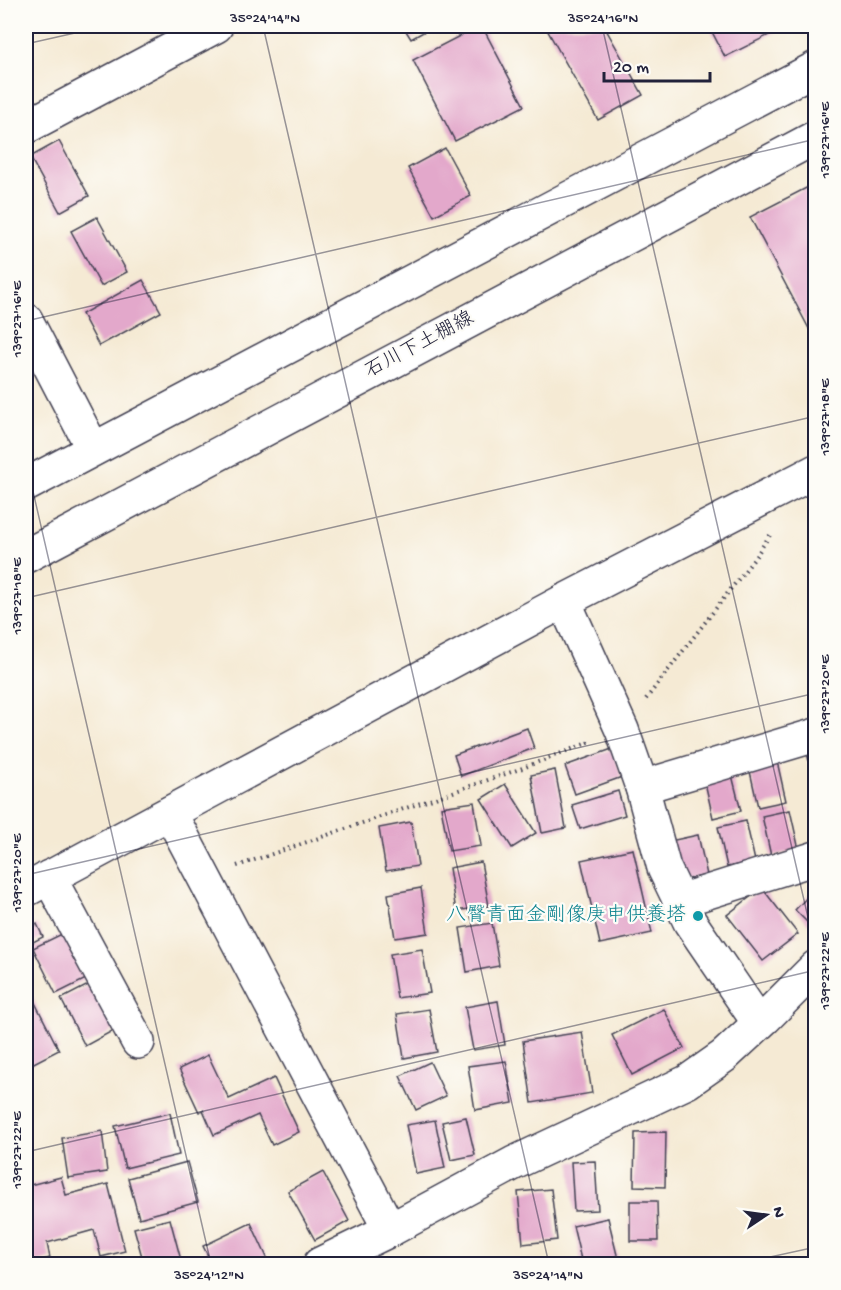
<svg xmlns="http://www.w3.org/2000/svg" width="841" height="1290" viewBox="0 0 841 1290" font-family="'Gochi Hand','Klee One',sans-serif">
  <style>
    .building { fill: #e3a8cb }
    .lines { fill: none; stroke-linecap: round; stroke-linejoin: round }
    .minor-casing { stroke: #424052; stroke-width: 36 }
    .path { stroke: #424052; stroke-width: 4; stroke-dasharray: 1.5 4.5; stroke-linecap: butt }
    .minor { stroke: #fff; stroke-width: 33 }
    .ticks { fill: none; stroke: #22223b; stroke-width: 1.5; stroke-opacity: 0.45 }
    .culture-dot { fill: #0f9aa8; stroke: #fdfcf7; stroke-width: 2 }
    .labels { text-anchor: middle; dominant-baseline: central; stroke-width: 4.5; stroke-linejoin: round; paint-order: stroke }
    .street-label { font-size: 20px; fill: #22223b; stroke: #fdfcf7 }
    .culture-label { font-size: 20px; fill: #0d838f; stroke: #fdfcf7; text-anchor: end }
    .neatline { fill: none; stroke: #22223b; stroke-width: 2 }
    .ticks-label { font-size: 15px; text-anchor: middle; fill: #22223b }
  </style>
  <rect width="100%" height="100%" fill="#fdfcf7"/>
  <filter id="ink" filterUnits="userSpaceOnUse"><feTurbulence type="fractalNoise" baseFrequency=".0167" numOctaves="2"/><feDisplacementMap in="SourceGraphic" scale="12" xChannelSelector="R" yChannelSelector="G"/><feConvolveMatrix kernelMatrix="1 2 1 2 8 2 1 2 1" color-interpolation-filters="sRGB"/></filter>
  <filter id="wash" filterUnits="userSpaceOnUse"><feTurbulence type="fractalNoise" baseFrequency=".008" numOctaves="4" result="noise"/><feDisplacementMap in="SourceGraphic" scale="24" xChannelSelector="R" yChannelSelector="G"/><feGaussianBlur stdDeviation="1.35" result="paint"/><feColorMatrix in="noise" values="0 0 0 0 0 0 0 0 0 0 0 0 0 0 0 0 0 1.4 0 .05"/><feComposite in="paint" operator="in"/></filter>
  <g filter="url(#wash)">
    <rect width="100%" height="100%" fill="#f5ead4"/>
    <g id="blocks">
      <g class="building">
        <path d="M 403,26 L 434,26 L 411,39 Z"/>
        <path d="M 479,26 L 482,26 L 524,106 L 455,141 L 413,60 Z"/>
        <path d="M 545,26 L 604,26 L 643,95 L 598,120 Z"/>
        <path d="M 709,26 L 787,26 L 725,57 Z"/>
        <path d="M 59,141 L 89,196 L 60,212 L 30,157 Z"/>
        <path d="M 445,148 L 471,196 L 434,216 L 408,168 Z"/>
        <path d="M 816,183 L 816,342 L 750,217 Z"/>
        <path d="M 97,217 L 127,272 L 101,286 L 71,231 Z"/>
        <path d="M 143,280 L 161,312 L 99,346 L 82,314 Z"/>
        <path d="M 527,728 L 534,748 L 461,776 L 454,755 Z"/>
        <path d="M 816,742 L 816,786 L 815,786 L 805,745 Z"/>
        <path d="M 612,749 L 622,777 L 575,794 L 565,766 Z"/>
        <path d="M 777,761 L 786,801 L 758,807 L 749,767 Z"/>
        <path d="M 555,770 L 566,828 L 542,833 L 531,775 Z"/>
        <path d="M 731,771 L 741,811 L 713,818 L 704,778 Z"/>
        <path d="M 505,784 L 536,833 L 512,848 L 481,799 Z"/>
        <path d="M 618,791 L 625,815 L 580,829 L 572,805 Z"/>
        <path d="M 474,802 L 481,846 L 449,851 L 441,807 Z"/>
        <path d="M 790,810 L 799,850 L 771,856 L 762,816 Z"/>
        <path d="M 746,821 L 755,861 L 727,867 L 718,827 Z"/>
        <path d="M 411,822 L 418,866 L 386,871 L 379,828 Z"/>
        <path d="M 698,835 L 707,875 L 680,881 L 670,841 Z"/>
        <path d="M 633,849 L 652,933 L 600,944 L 581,860 Z"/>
        <path d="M 481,862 L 489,906 L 456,911 L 449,868 Z"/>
        <path d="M 421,888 L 428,933 L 395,938 L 388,894 Z"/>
        <path d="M 762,888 L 798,934 L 763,961 L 727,915 Z"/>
        <path d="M 812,892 L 816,896 L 816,926 L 813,928 L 795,910 Z"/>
        <path d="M 492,923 L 499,966 L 467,972 L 460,928 Z"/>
        <path d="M 37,924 L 43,937 L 33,942 L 26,930 Z"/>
        <path d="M 64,933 L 86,979 L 56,994 L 33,948 Z"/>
        <path d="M 422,949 L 430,993 L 397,998 L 390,954 Z"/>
        <path d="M 92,983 L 116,1029 L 85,1046 L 61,999 Z"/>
        <path d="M 26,985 L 59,1050 L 26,1067 Z"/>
        <path d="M 498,1001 L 505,1045 L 473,1050 L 465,1007 Z"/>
        <path d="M 429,1009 L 437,1052 L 404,1058 L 397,1014 Z"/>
        <path d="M 664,1009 L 684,1048 L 632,1075 L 612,1035 Z"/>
        <path d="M 582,1032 L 592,1093 L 532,1103 L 523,1041 Z"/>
        <path d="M 208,1055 L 229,1099 L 274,1078 L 299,1132 L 272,1145 L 258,1115 L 214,1135 L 203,1110 L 199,1112 L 179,1069 Z"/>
        <path d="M 506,1061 L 513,1103 L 475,1110 L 468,1066 Z"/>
        <path d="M 430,1062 L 446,1096 L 416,1110 L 400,1076 Z"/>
        <path d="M 170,1113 L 179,1155 L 125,1168 L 115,1126 Z"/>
        <path d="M 466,1117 L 475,1155 L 451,1160 L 442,1122 Z"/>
        <path d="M 435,1120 L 445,1168 L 416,1174 L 406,1125 Z"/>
        <path d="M 102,1131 L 107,1172 L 68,1178 L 62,1138 Z"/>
        <path d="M 666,1132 L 665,1187 L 634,1186 L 635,1133 Z"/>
        <path d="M 595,1161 L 598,1210 L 574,1211 L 571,1162 Z"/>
        <path d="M 187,1162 L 198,1202 L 139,1218 L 128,1178 Z"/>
        <path d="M 323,1172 L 349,1221 L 315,1240 L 288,1191 Z"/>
        <path d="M 61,1177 L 66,1195 L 108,1184 L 125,1251 L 101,1257 L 94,1230 L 47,1243 L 50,1258 L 29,1264 L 26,1252 L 26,1186 Z"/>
        <path d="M 551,1189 L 557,1240 L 523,1244 L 518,1192 Z"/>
        <path d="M 630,1201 L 657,1201 L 658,1241 L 630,1241 Z"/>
        <path d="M 608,1218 L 618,1259 L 594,1264 L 582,1264 L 573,1226 Z"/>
        <path d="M 170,1219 L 182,1264 L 144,1264 L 134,1228 Z"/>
        <path d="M 251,1223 L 270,1264 L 212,1264 L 203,1246 Z"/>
      </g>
    </g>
  </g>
  <g filter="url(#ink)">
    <use href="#blocks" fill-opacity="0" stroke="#424052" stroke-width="1.5"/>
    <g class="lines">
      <defs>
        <g id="minor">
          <path d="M 26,127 L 216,26"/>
          <path d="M 26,320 L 93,449"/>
          <path d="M 26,485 L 816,68"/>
          <path d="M 26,556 L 816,137"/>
          <path d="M 564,601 L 622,730 L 642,787 L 664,868 L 690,922 L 759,1023"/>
          <path d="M 642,787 L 816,735"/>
          <path d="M 170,813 L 390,1230"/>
          <path d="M 49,877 L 138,1042"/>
          <path d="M 26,890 L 564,601 L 816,471"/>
          <path d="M 679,901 L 816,858"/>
          <path d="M 320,1264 L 390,1230 L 514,1163 L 687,1082 L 724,1056 L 765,1018 L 816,967"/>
        </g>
      </defs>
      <use href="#minor" class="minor-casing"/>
      <g class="path">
        <path d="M 646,699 L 754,559 L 770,535"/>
        <path d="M 237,866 L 520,769 L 590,742"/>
      </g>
      <use href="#minor" class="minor"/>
    </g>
  </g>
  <path class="ticks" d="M 263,26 L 549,1264M 602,26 L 816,952M 26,44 L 106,26M 26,321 L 816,139M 26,461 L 211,1264M 26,598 L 816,416M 26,875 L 816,693M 26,1152 L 816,970M 738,1264 L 816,1247"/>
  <circle class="culture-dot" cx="698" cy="916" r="6"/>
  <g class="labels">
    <g class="street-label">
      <text transform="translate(420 346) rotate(-28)">石川下土棚線</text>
    </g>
    <g class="culture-label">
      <text x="686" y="916">八臀青面金剛像庚申供養塔</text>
    </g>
  </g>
  <rect width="841" height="1290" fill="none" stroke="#fdfcf7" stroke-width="66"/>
  <g transform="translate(766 1215) rotate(77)" stroke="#fdfcf7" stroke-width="4.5" paint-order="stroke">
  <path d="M0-4.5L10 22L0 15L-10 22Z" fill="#22223b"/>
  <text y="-9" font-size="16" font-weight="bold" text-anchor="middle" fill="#22223b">N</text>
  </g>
  <path d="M604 72v9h106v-9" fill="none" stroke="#22223b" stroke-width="3"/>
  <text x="613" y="72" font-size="18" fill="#22223b" stroke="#fdfcf7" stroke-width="4.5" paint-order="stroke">20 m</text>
  <rect x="33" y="33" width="775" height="1224" class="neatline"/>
  <g class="ticks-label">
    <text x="265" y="22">35°24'14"N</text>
    <text x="603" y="22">35°24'16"N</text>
    <text transform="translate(824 140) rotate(-90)" y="5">139°27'16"E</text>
    <text transform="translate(16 319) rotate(-90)" y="5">139°27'16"E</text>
    <text transform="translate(824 417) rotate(-90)" y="5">139°27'18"E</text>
    <text transform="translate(16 596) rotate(-90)" y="5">139°27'18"E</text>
    <text transform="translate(824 694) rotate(-90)" y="5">139°27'20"E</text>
    <text transform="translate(16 873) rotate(-90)" y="5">139°27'20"E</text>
    <text transform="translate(824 971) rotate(-90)" y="5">139°27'22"E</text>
    <text transform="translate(16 1150) rotate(-90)" y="5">139°27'22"E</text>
    <text x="209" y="1279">35°24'12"N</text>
    <text x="548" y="1279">35°24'14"N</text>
  </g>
</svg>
